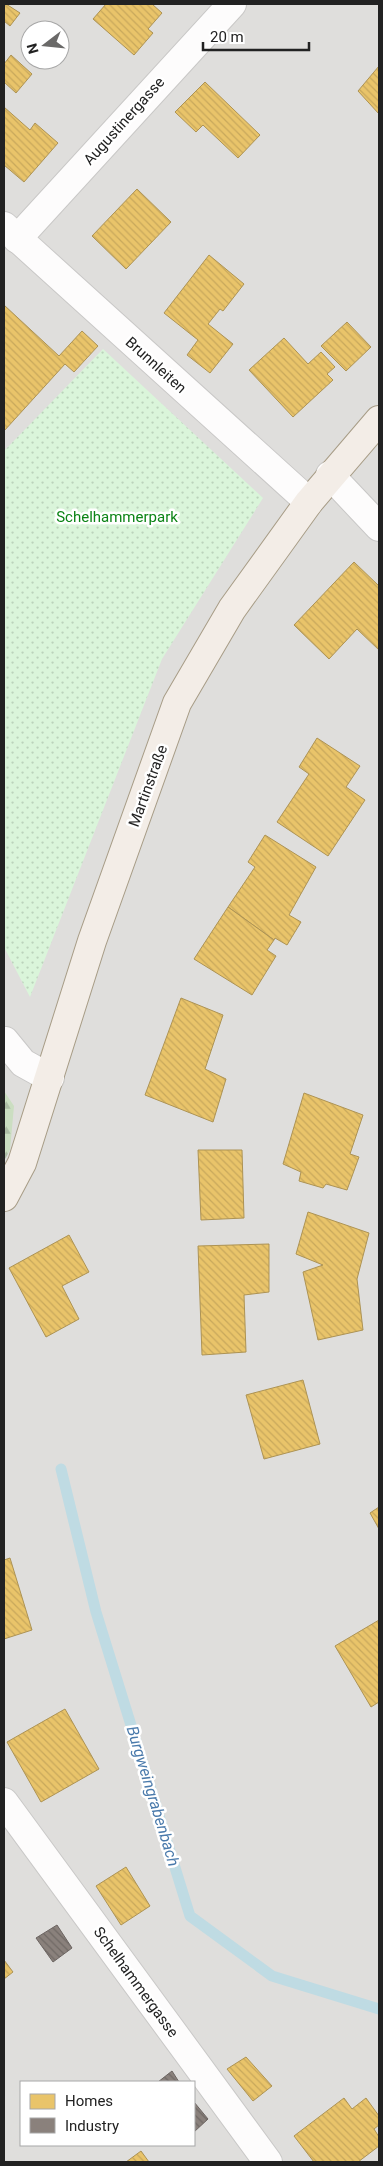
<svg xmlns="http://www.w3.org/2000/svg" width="383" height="2166" viewBox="0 0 383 2166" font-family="Roboto,sans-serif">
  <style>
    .residential { fill: #dfdedc; fill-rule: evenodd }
    .forest { fill: url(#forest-firs) }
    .park { fill: url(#park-dots) }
    .homes { fill: url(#homes-back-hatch); stroke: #ad9354 }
    .industry { fill: url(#industry-back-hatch); stroke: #6b6461 }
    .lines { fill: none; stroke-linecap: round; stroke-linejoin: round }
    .stream { stroke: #bfdbe3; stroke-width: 11 }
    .minor-casing { stroke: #c9c8c7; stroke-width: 30 }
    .major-casing { stroke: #a79c86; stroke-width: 30 }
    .minor { stroke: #fdfcfc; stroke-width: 28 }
    .major { stroke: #f3ede7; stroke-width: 28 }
    .labels { text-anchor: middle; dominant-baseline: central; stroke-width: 5; stroke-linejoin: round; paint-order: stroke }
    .street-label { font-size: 15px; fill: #222; stroke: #fff }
    .park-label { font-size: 15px; fill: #0c8416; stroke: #fff }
    .water-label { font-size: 16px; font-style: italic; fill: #4a7aab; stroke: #fff }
  </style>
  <defs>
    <pattern id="forest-firs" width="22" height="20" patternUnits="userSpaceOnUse" patternTransform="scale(1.25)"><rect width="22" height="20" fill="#cbdec1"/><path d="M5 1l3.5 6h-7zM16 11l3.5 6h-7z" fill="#aebea6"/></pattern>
    <pattern id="park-dots" width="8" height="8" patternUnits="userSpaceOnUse" patternTransform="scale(1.25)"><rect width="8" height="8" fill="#daf5da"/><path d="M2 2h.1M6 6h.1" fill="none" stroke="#bbd2bb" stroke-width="1.8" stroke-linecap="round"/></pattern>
    <pattern id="homes-back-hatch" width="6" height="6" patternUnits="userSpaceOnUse" patternTransform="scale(1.25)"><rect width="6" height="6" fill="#e9c46a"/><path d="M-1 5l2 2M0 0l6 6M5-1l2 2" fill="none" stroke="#c8a85c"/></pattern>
    <pattern id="industry-back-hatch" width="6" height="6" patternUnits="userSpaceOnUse" patternTransform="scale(1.25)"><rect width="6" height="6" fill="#8a817c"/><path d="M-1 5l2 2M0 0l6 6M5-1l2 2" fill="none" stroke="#706965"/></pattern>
  </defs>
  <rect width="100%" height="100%" fill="#f0eeeb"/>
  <path class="residential" d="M 4,4 L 379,4 L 379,2162 L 4,2162 ZM 30,30 L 60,30 L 60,60 L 30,60 ZM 21,2082 L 194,2082 L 194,2145 L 21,2145 Z"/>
  <path class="forest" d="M 4,1091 L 14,1106 L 10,1150 L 4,1161 Z"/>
  <path class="park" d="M 103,349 L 263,498 L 162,659 L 30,997 L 4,947 L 4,451 Z"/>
  <g class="homes">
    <path d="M 6,4 L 20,13 L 10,26 L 4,21 L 4,6 Z"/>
    <path d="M 106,4 L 152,4 L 162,13 L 148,29 L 153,33 L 134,55 L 93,19 Z"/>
    <path d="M 11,55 L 32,74 L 16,93 L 4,82 L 4,64 Z"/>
    <path d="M 379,66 L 379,114 L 358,91 Z"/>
    <path d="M 205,82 L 260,135 L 238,158 L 203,125 L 196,132 L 175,112 Z"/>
    <path d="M 4,107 L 30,130 L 35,123 L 58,143 L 24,182 L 4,165 Z"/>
    <path d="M 137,189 L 171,222 L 126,269 L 92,236 Z"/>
    <path d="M 209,255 L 244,284 L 223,311 L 220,309 L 208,324 L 233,344 L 210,373 L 187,355 L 198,340 L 164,313 Z"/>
    <path d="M 4,305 L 59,356 L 82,331 L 98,346 L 74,372 L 65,364 L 4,431 Z"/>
    <path d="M 347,322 L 371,347 L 346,371 L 321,346 Z"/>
    <path d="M 284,338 L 308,364 L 321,352 L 335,367 L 327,374 L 333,380 L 293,417 L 249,370 Z"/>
    <path d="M 354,562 L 379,586 L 379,650 L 357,629 L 329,659 L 294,625 Z"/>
    <path d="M 317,738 L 360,766 L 346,787 L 365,800 L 328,856 L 277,822 L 309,774 L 299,767 Z"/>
    <path d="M 265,835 L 316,867 L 289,915 L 301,922 L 287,945 L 275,938 L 274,940 L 228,907 L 255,867 L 248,862 Z"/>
    <path d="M 228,907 L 274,940 L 267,950 L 276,956 L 252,995 L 194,959 Z"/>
    <path d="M 181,998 L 223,1015 L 205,1069 L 226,1079 L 213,1122 L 145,1095 Z"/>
    <path d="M 304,1093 L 363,1115 L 350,1154 L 359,1157 L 347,1190 L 326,1184 L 323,1188 L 299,1181 L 301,1172 L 283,1164 Z"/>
    <path d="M 198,1150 L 242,1150 L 244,1218 L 201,1220 Z"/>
    <path d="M 308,1212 L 369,1233 L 357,1279 L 363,1330 L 318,1340 L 303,1272 L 323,1265 L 296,1254 Z"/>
    <path d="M 69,1235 L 89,1272 L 62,1286 L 79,1319 L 46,1337 L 9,1268 Z"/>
    <path d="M 269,1244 L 269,1292 L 244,1295 L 246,1352 L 202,1355 L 198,1246 Z"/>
    <path d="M 303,1380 L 320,1444 L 264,1459 L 246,1395 Z"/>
    <path d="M 379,1507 L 379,1529 L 370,1513 Z"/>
    <path d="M 10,1558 L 32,1630 L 4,1639 L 4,1560 Z"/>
    <path d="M 379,1620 L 379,1702 L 371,1707 L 335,1646 Z"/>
    <path d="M 65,1709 L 99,1769 L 41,1802 L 7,1742 Z"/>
    <path d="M 126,1867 L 150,1906 L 121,1925 L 96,1886 Z"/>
    <path d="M 4,1960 L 13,1972 L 4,1979 Z"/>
    <path d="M 246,2057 L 272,2086 L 253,2101 L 227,2069 Z"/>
    <path d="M 344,2098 L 352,2109 L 366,2098 L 379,2116 L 379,2125 L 374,2129 L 379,2137 L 379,2146 L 358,2162 L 314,2162 L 294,2136 Z"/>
    <path d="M 141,2151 L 149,2162 L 126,2162 Z"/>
  </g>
  <g class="industry">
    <path d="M 57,1925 L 72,1948 L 53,1962 L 36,1938 Z"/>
    <path d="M 172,2071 L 179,2082 L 158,2082 Z"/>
    <path d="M 194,2102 L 208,2119 L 194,2132 Z"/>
  </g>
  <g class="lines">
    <path class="stream" d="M 61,1469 L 96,1612 L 190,1916 L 272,1976 L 379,2009"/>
    <defs>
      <g id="minor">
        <path d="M 4,226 L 309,502"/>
        <path d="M 17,239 L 232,4"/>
        <path d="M 330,475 L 379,527"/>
        <path d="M 5,1041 L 23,1063 L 50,1078"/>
        <path d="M 4,1802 L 268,2162"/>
      </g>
      <path id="major" d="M 4,1197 L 22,1163 L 92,941 L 177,703 L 232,609 L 309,502 L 379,420"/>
    </defs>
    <use href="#minor" class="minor-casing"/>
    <use href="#major" class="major-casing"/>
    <use href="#minor" class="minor"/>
    <use href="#major" class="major"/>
  </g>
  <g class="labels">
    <g class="street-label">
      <text transform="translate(124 121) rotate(-48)">Augustinergasse</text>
      <text transform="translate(156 365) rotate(42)">Brunnleiten</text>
      <text transform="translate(148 786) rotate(-70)">Martinstraße</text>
      <text transform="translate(136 1982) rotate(54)">Schelhammergasse</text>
    </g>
    <g class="park-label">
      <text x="117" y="517">Schelhammerpark</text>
    </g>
    <g class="water-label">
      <text transform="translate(153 1796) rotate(73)">Burgweingrabenbach</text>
    </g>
  </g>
  <rect width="383" height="2166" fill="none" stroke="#222222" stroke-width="10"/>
  <rect x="20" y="2081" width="175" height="65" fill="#ffffff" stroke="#a7a7a7"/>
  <rect x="30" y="2094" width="25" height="15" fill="#e9c46a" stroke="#a7a7a7"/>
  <text x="65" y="2106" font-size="15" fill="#222222">Homes</text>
  <rect x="30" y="2118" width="25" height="15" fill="#8a817c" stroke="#a7a7a7"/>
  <text x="65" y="2131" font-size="15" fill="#222222">Industry</text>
  <g transform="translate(45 45) rotate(254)"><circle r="24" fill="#ffffff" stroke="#a7a7a7"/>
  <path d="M0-4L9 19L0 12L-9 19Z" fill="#6a6968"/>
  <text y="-8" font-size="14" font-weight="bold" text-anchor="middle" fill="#222222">N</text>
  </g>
  <path d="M203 42v8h106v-8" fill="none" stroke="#222222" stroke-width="2.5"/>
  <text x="210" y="42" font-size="15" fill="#222222" stroke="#ffffff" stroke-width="4" paint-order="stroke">20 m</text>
</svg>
